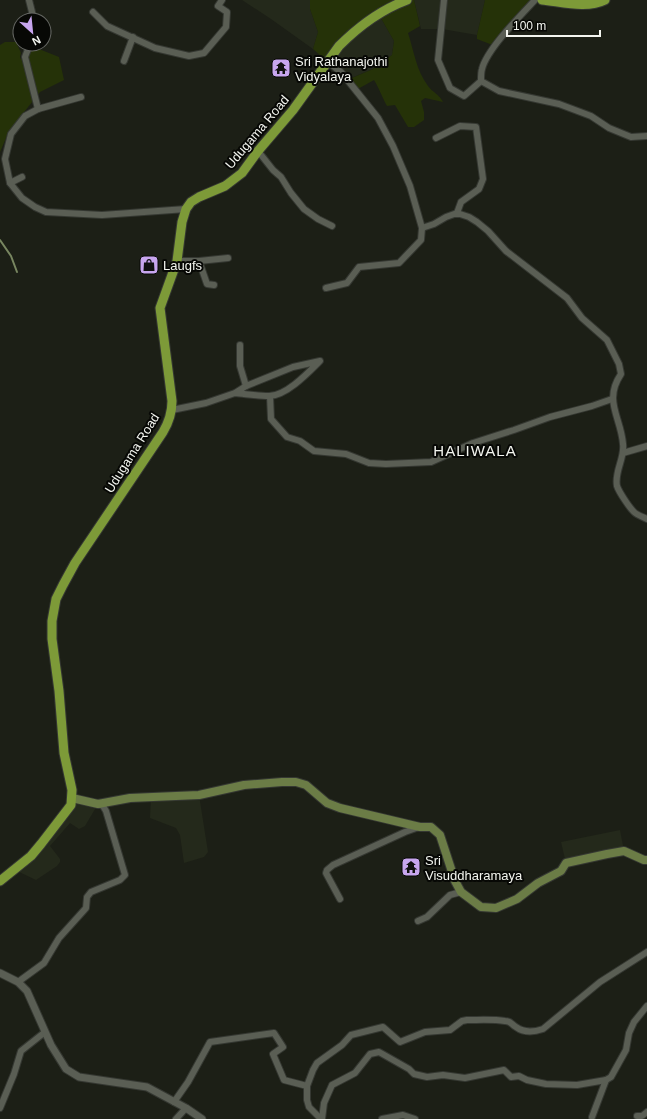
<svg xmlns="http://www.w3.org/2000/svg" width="647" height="1119" viewBox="0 0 647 1119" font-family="Arial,sans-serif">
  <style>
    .built { fill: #24291b }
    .green { fill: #253208 }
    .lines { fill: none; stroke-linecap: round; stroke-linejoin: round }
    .stream { stroke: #788660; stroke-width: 2 }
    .minor-casing { stroke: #353832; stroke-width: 8 }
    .tertiary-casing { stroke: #353832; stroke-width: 9 }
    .secondary-casing { stroke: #353832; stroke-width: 10 }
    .primary-casing { stroke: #353832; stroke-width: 11 }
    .minor { stroke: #5a5e54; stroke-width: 6 }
    .tertiary { stroke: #5a5e54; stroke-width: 7 }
    .secondary { stroke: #6b7c46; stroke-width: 8 }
    .primary { stroke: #7d9a38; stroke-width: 9 }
    .labels { text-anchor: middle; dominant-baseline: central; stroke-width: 4; stroke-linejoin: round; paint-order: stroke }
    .poi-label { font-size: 13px; fill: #f3f5ef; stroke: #070805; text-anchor: start }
    .street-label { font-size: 13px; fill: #f3f5ef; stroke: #070805 }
    .quarter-label { font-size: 15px; letter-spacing: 1px; fill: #f3f5ef; stroke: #070805 }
  </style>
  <rect width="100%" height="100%" fill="#1c1f16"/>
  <g class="built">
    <path d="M 242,0 L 310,0 L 310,9 L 318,32 L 313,49 L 271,19 Z"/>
    <path d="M 414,0 L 485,0 L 477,35 L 442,29 L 421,29 Z"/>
    <path d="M 379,18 L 382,20 L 394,41 L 392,55 L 373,69 L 349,79 L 334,59 L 351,40 Z"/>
    <path d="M 199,795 L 208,852 L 204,857 L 184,863 L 180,835 L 176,828 L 150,818 L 151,797 Z"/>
    <path d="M 72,798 L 98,804 L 85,826 L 79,829 L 70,823 L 50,846 L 60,859 L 60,862 L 57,866 L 36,880 L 15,870 Z"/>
    <path d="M 620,830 L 624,851 L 566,863 L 561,842 Z"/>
  </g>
  <g class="green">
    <path d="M 310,0 L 414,0 L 420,26 L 408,33 C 414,51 416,70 428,86 C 432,92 439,94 443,102 L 425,98 L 421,101 L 424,112 L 424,120 L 414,127 L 408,127 L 395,105 L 387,106 C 382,97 380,90 374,80 L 356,90 L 347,80 L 373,69 L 392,55 L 394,41 L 382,20 L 375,16 L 328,62 L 313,49 L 318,32 L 310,9 Z"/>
    <path d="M 485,0 L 535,0 L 495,46 L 477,39 L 477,35 Z"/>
    <path d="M 5,42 L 16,42 L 21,53 L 20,57 L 21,59 L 24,59 L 34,47 L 59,57 L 64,80 L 40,92 L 9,131 L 0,152 L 0,45 Z"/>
  </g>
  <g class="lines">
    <path class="stream" d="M 0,240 L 11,256 L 17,272"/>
    <defs>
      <g id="minor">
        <path d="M 29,0 L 34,20"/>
        <path d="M 444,0 L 438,60 L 450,88 L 464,96 L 481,81 L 499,91 L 559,104 L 591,116 L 609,128 L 631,137 L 647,136"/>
        <path d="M 93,12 L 107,26 L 155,48 L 189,56 L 204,53 L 226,27 L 227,12 L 218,6 L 222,0"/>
        <path d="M 30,44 L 25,57 L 38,109"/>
        <path d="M 124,61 L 133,37"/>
        <path d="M 481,81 C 481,77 481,72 482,69 C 487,49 521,15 535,0"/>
        <path d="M 81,97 L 38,109 L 25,116 L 11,134 L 5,159 L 10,183 L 22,198 L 35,207 L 46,212 L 102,215 L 186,209"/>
        <path d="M 436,138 L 460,126 L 476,127 L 483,179 L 479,189 L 461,202 L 457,213"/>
        <path d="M 258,151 L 273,170 L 281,177 L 291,193 L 304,209 L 318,219 L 332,226"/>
        <path d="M 10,183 L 22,177"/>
        <path d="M 422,228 L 434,224 L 446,217 L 457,213 L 469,217 L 477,222 L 488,231 L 506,251 L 567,298 L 582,318 L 607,340 L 619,364 L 621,374 C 603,401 621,417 623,444 C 625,458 614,472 617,486 C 619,492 629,507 634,512 C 637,515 643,517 647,519"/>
        <path d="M 177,261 L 199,261 L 207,284 L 214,285"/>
        <path d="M 199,261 L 228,258"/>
        <path d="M 326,288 L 347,283 L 359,267 L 399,263 L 421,240 L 422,228 L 410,186 L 393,146 L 378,118 L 341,72 L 328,62"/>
        <path d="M 240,345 L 240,366 L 246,386"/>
        <path d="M 270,396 L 271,419 L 287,437 L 300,441 L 314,451 L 346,454 L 369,463 L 386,464 L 431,462 L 473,443 L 514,430 L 550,417 L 592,406 L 612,399"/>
        <path d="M 172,410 L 206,403 L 235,393 L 246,386 L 293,367 L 320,361 C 308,373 286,396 269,396 C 258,396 246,394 235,393"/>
        <path d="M 623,453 L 647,446"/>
        <path d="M 340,899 L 326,873 L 327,870 L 333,865 L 405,832 L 419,827"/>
        <path d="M 418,921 L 427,917 L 450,895 L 461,892"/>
        <path d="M 18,982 L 44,963 L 59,938 L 86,908 L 87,897 L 91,892 L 120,880 L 125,875 L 106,811 L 103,806 L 98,804"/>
        <path d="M 174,1102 L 188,1082 L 210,1042 L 274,1033 L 283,1047 L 273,1054 L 284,1080 L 307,1086"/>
        <path d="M 0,1108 L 14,1074 L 21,1051 L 45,1032"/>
        <path d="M 637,1116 L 642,1116 L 647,1112"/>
        <path d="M 592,1117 L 606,1080"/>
        <path d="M 176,1119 L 186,1108"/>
        <path d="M 321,1119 L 309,1107 L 307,1100 L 307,1086 L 313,1070 L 317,1063 L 342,1045 L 351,1035 L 383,1027 L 400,1042 L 425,1032 L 450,1030 L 462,1021 L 467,1020 C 479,1020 493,1019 505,1021 C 511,1021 511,1024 516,1027 C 524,1033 534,1032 543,1029 L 600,982 L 647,952"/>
        <path d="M 322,1119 L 324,1103 L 332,1085 L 355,1073 L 370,1054 L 379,1052 L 409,1069 L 414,1074 L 427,1077 L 443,1075 L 465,1078 L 504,1070 L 511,1077 L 519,1076 L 527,1080 L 546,1084 L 577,1085 L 606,1080 L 611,1077 L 626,1050 L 629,1033 L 634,1022 L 647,1006"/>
        <path d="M 382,1119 L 403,1115 L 415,1119"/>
      </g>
      <path id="tertiary" d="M 0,973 L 18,982 L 27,991 L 51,1045 L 66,1069 L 79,1077 L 147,1087 L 186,1108 L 202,1119"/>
      <path id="secondary" d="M 72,798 L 98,804 L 130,798 L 199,795 L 244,785 L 282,782 L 296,782 L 306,785 L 327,803 L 340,808 L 420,827 L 431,827 L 440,835 L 455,881 L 461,892 L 481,907 L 496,908 L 517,899 L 538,883 L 561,871 L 566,863 L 607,854 L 624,851 L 644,860 L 647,860"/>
      <g id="primary">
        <path d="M 542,0 C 562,2 587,9 605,0"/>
        <path d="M 0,881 L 31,856 L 41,844 L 71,805 L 72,790 L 64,753 L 59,691 L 52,639 L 52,621 L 56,599 L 63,585 L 75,563 L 163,432 C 169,422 172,413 172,401 L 160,308 L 177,261 L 182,222 L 186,209 L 191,202 L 199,197 L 225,186 L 242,173 L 258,151 L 293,110 L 339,46 C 359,26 380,10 407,0"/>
      </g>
    </defs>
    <use href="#minor" class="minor-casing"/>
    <use href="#tertiary" class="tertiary-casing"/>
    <use href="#secondary" class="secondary-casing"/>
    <use href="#primary" class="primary-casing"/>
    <use href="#minor" class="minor"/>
    <use href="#tertiary" class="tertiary"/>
    <use href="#secondary" class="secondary"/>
    <use href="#primary" class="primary"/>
  </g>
  <defs>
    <symbol id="temple-square" viewBox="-11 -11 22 22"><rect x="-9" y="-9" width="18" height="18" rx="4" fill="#c8a6ef" stroke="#070805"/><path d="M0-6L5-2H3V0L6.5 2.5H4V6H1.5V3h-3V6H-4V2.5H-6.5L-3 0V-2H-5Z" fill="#111"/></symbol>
    <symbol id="shop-square" viewBox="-11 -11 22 22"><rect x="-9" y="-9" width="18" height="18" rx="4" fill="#c8a6ef" stroke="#070805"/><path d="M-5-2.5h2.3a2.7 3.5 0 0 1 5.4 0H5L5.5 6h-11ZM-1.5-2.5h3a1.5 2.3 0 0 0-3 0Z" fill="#111"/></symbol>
  </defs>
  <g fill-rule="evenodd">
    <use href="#temple-square" x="270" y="57" width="22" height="22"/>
    <use href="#shop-square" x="138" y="254" width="22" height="22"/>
    <use href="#temple-square" x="400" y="856" width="22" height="22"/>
  </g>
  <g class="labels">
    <g class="poi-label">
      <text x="295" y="61">Sri Rathanajothi<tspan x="295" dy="15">Vidyalaya</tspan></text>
      <text x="163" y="265">Laugfs</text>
      <text x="425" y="860">Sri<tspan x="425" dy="15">Visuddharamaya</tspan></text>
    </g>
    <g class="street-label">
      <text transform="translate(257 132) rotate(-50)">Udugama Road</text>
      <text transform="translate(132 453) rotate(-58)">Udugama Road</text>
    </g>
    <g class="quarter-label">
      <text x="475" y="450">HALIWALA</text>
    </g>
  </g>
  <g transform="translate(32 32) rotate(153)"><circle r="19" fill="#070805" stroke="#656763"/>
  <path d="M0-3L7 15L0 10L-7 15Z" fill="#c8a6ef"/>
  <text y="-6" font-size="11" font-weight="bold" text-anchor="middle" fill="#f3f5ef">N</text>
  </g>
  <path d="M507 30v6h93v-6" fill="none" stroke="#f3f5ef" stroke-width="2"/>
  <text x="513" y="30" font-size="12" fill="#f3f5ef" stroke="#070805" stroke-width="3" paint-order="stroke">100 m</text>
</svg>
